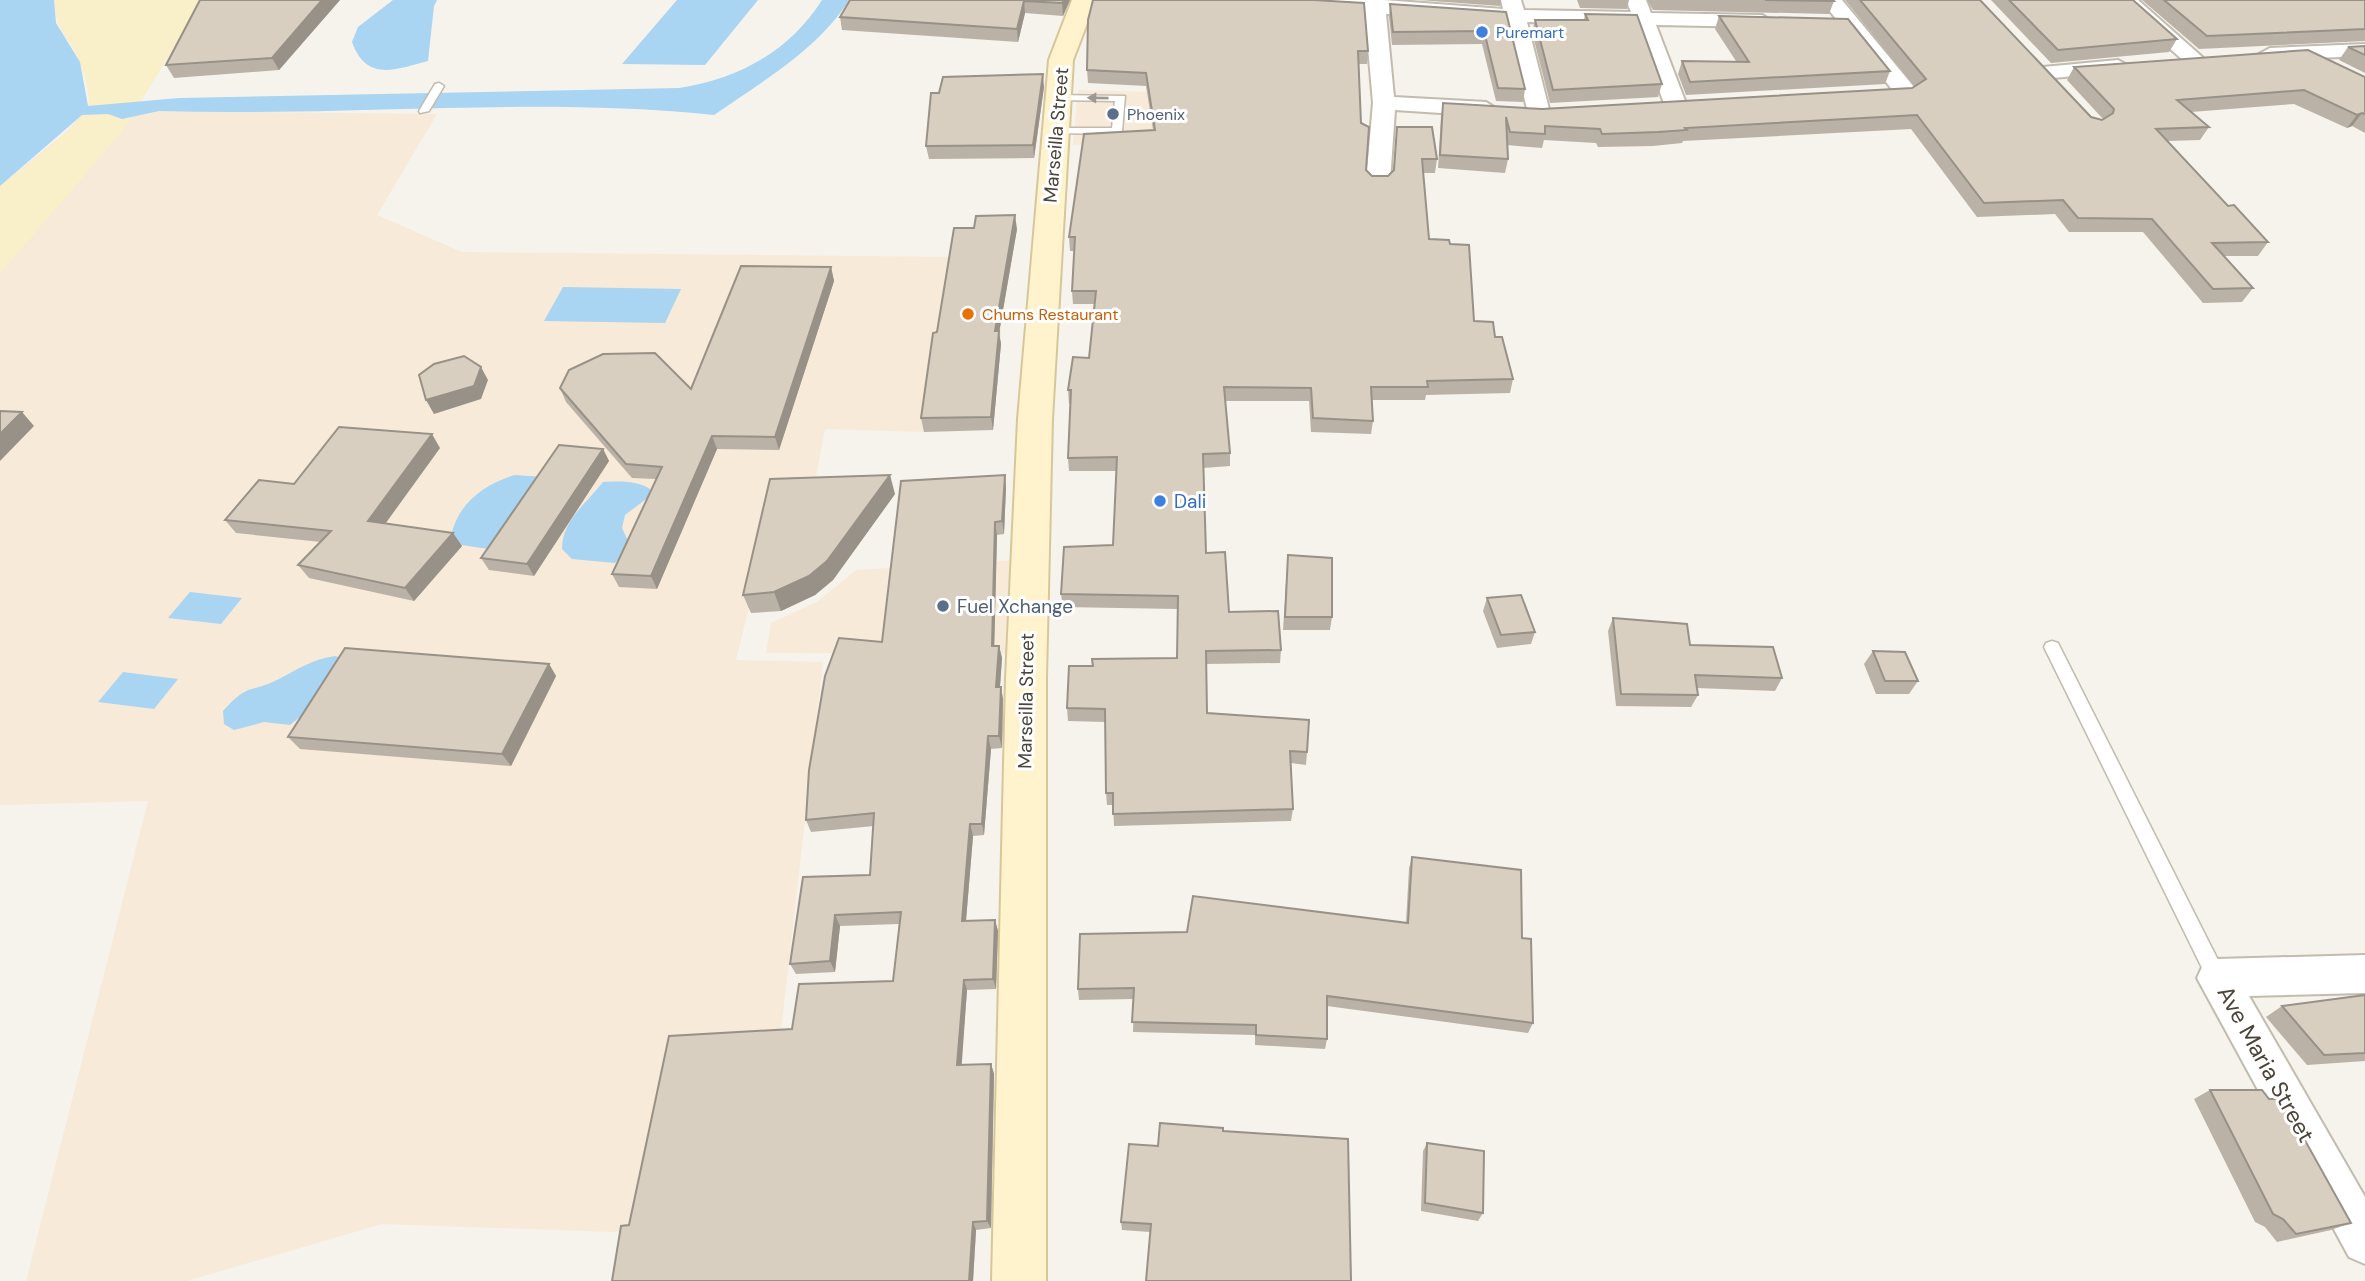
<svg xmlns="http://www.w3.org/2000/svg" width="2365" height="1281" viewBox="0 0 2365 1281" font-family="'DM Sans',sans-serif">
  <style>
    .commercial { fill: #f7ead8 }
    .sand { fill: #f9efc9 }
    .water { fill: #a9d4f2 }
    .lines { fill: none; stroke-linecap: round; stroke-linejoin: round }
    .service-casing { stroke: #c2bbae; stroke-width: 3 }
    .minor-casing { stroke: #c2bbae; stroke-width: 4 }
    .secondary-casing { stroke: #d6c79b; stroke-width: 4 }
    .service { fill: #fff; fill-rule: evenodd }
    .minor { fill: #fff; fill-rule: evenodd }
    .secondary { fill: #fff3cd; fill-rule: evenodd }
    .wall { fill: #bab2a6 }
    .shaded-wall { fill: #979187 }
    .building { fill: #d8cfc1; stroke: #979187; stroke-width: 2 }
    .oneway { fill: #9c9892 }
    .shop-dot { fill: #3f7fe0; stroke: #fff; stroke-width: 2.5 }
    .service-dot { fill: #5c6f8a; stroke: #fff; stroke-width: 2.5 }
    .food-dot { fill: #e8710a; stroke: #fff; stroke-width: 2.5 }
    .labels { text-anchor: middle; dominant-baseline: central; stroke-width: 6; stroke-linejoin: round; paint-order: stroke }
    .far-shop-label { font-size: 16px; fill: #366cbe; stroke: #fff; text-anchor: start }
    .far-service-label { font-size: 16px; fill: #4e5e75; stroke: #fff; text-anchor: start }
    .far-food-label { font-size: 16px; fill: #c56008; stroke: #fff; text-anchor: start }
    .street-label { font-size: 19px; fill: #4b4439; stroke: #fff }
    .shop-label { font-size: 19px; fill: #366cbe; stroke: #fff; text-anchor: start }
    .service-label { font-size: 19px; fill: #4e5e75; stroke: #fff; text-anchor: start }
    .near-street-label { font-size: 23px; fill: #4b4439; stroke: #fff }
  </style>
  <rect width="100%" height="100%" fill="#f6f3ec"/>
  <g class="commercial">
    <path d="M 1078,90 L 1156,92 L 1151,141 L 1073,145 Z"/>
    <path d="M 86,110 L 437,114 L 377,215 L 462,252 L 953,257 L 943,325 L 1001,323 L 1001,344 L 936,346 L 924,432 L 825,429 L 812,497 L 776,498 L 736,660 L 823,662 L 760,1216 L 613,1232 L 382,1224 L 187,1281 L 26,1281 L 148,801 L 0,805 L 0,186 L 66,132 Z"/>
    <path d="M 1017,560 L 1018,654 L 766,653 L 771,623 L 817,602 L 856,570 Z"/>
  </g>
  <path class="sand" d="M 54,0 L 204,0 L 121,133 L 0,274 L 0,186 C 18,171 88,123 89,101 C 89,90 84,73 80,64 C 70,35 56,37 54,0 Z"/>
  <g class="water">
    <path d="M 0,0 L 54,0 L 56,23 L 80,62 L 88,106 L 179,98 L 679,88 C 738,79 789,52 822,0 L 849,0 C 818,50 761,82 714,115 C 529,96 344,117 159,111 L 122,119 L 108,114 L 82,115 L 0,186 Z"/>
    <path d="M 393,0 L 437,0 L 434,6 L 428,61 C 396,69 367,83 352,42 L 358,27 Z"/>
    <path d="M 677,0 L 758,0 L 705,65 L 622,64 Z"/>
    <path d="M 563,287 L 681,289 L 665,323 L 544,321 Z"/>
    <path d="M 515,475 L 544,477 L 488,549 L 462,545 L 451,536 C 458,503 485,484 515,475 Z"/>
    <path d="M 603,482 C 619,481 644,480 654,493 L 625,515 L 622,528 L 630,545 L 615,563 L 572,559 L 562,549 C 562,520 587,503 603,482 Z"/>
    <path d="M 190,592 L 242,598 L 221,624 L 168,618 Z"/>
    <path d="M 335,656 L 348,660 L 306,712 L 290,725 L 264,722 L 234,730 L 224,724 L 223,711 C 250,681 250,694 279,679 C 299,669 312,659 335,656 Z"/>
    <path d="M 123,672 L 178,679 L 154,709 L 98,702 Z"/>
  </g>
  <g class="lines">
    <defs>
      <g id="service">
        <path d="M 439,83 L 444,86 L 429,111 L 420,113 L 419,111 L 435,84 Z"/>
        <path d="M 1053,95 L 1125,96 L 1122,131 L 1117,134 L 1051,133 L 1050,131 L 1055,128 L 1112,128 L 1115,101 L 1057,100 L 1052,97 Z"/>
        <path d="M 2052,641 L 2058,643 L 2060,647 L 2224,972 L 2227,978 L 2224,984 L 2217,987 L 2210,984 L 2044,647 L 2046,643 Z"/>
      </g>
      <g id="minor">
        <path d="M 1234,0 L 1384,0 L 1503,9 L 1501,0 L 1521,0 L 1524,10 L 1631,12 L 1626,0 L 1646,0 L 1651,13 L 1762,15 L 1772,21 L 1762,27 L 1656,25 L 1687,106 L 1676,113 L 1665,106 L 1635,25 L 1527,22 L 1550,113 L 1539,120 L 1528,113 L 1506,22 L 1386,14 L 1394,97 L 1486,102 L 1497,109 L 1486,116 L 1395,110 L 1390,182 L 1386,187 L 1370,187 L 1366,182 L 1373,103 L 1365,13 L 1244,6 Z"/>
        <path d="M 1821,0 L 1842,0 L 1914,87 L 1917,92 L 1914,97 L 1898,97 Z"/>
        <path d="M 2116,0 L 2138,0 L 2200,55 L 2204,59 L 2200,63 L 2186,63 Z"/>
        <path d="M 2365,44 L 2365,56 L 2270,60 L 2259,54 L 2270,48 Z"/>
        <path d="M 2118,60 L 2129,66 L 2126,71 L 2043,79 L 2032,73 L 2043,67 Z"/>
        <path d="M 2365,955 L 2365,993 L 2249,996 L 2365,1197 L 2365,1264 L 2349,1257 L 2197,978 L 2203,965 L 2217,959 Z"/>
      </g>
      <path id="secondary" d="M 1072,0 L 1096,0 L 1073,60 L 1052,419 L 1046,678 L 1046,1281 L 992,1281 L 1006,678 L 1018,419 L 1049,60 Z"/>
    </defs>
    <use href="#service" class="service-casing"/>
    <use href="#minor" class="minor-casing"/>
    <use href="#secondary" class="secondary-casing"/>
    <use href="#service" class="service"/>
    <use href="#minor" class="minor"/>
    <use href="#secondary" class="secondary"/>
  </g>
  <g class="wall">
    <path d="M 200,0 L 340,0 L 279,70 L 174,78 L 166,65 Z"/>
    <path d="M 850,0 L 1070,0 L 1063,16 L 1025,13 L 1018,42 L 842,30 L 840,17 Z"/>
    <path d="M 1093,0 L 1368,51 L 1367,64 L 1359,64 L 1361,123 L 1366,170 L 1372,176 L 1388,176 L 1393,171 L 1397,127 L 1437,159 L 1435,173 L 1423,173 L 1429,239 L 1474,321 L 1495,337 L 1513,379 L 1510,393 L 1426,395 L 1425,400 L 1372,400 L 1373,421 L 1371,434 L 1311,432 L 1309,401 L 1225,401 L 1230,453 L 1230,466 L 1203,468 L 1206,553 L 1229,612 L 1281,650 L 1280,663 L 1206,664 L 1207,713 L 1307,752 L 1306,765 L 1291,763 L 1293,809 L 1291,821 L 1114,826 L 1113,805 L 1107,805 L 1106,793 L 1105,722 L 1068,721 L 1067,708 L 1093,666 L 1177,658 L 1177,609 L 1063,607 L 1061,594 L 1113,545 L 1116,471 L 1069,471 L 1068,458 L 1070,404 L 1069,404 L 1068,390 L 1089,358 L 1094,304 L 1073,304 L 1072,291 L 1074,251 L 1070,251 L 1069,237 L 1153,130 L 1146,86 L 1088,83 L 1087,70 Z"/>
    <path d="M 1419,0 L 1501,0 L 1500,6 Z"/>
    <path d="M 1577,0 L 1629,0 L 1627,9 L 1580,8 Z"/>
    <path d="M 1647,0 L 1834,0 L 1834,1 L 1829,14 L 1653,10 Z"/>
    <path d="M 1842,0 L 1980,0 L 2091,117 L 2102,120 L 2103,119 L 2067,80 L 2074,67 L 2365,77 L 2365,133 L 2352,126 L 2347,128 L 2294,104 L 2191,112 L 2209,127 L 2200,140 L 2168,141 L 2228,206 L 2268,242 L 2258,256 L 2224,256 L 2253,288 L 2242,302 L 2203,303 L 2143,232 L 2069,232 L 2055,214 L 1977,217 L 1911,129 L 1683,141 L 1682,143 L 1653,146 L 1598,147 L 1596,143 L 1544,140 L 1542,148 L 1507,145 L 1508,159 L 1505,173 L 1438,168 L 1441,116 L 1443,103 L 1542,109 L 1912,88 L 1915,87 L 1845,0 Z"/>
    <path d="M 1991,0 L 2133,0 L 2177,39 L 2169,52 L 2051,63 Z"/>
    <path d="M 2142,0 L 2365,0 L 2365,41 L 2199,49 Z"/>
    <path d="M 1390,4 L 1506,12 L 1525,89 L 1523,102 L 1496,101 L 1482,44 L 1392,45 L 1389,17 Z"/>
    <path d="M 1585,14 L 1662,84 L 1658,97 L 1550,103 L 1532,32 L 1535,20 L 1584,20 Z"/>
    <path d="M 1719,16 L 1890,71 L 1885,84 L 1686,95 L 1678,74 L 1682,61 L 1736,61 L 1715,29 Z"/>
    <path d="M 2348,47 L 2365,55 L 2365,73 L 2339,60 Z"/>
    <path d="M 1044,87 L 1034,158 L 929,159 L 926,146 Z"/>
    <path d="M 1017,229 L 999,333 L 1001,344 L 993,430 L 924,432 L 921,418 L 937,332 Z"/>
    <path d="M 831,267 L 834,281 L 779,450 L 717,449 L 657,589 L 619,587 L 612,574 L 656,479 L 632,478 L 566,402 L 560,388 L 691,389 Z"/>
    <path d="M 440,448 L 385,524 L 453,533 L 462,546 L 414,601 L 309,578 L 298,565 L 321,542 L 236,533 L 225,520 L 294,484 Z"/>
    <path d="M 603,449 L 609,461 L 534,576 L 489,570 L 481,558 Z"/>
    <path d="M 1005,475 L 1006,488 L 1004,534 L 997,535 L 994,646 L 999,646 L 1002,658 L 1000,687 L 1003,699 L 1002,748 L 991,749 L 984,835 L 973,836 L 966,921 L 995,920 L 998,931 L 996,989 L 967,990 L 961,1065 L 991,1064 L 994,1074 L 991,1228 L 976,1230 L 973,1281 L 612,1281 L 629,1225 L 792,1029 L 893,981 L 899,924 L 840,926 L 835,972 L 796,974 L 790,964 L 870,875 L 874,826 L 811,832 L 806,820 L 882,642 Z"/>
    <path d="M 895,494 L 833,580 L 815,595 L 781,611 L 751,613 L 743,595 Z"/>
    <path d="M 1287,568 L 1332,617 L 1330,630 L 1283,630 Z"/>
    <path d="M 1487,598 L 1535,632 L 1531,644 L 1497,648 L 1483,611 Z"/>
    <path d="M 1613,618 L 1690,645 L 1782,678 L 1775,691 L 1697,688 L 1698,695 L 1691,707 L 1616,706 L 1608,631 Z"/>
    <path d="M 1873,651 L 1918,681 L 1909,694 L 1876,694 L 1864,664 Z"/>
    <path d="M 549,664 L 556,676 L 511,766 L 300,749 L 288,737 Z"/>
    <path d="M 1412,857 L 1522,938 L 1533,1023 L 1528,1033 L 1327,1006 L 1327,1039 L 1325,1049 L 1255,1045 L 1255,1035 L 1133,1032 L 1134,999 L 1079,1000 L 1078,989 L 1187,932 L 1406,923 L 1409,868 Z"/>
    <path d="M 2365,995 L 2365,1061 L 2307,1065 L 2266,1017 L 2282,1006 Z"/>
    <path d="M 2210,1090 L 2351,1223 L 2331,1230 L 2277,1242 L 2265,1227 L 2255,1222 L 2194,1099 Z"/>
    <path d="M 1223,1131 L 1150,1232 L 1122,1230 L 1121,1222 L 1158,1146 Z"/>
    <path d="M 1427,1143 L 1483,1213 L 1478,1221 L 1421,1211 L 1423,1151 Z"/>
  </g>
  <g class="shaded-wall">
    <path d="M 322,0 L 340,0 L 279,70 L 272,58 Z"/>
    <path d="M 1064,0 L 1070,0 L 1063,16 L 1062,3 Z"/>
    <path d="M 1024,1 L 1025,13 L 1018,42 L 1017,29 Z"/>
    <path d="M 1043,74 L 1044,87 L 1034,158 L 1033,145 Z"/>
    <path d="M 2362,113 L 2352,126 L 2347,128 L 2357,115 Z"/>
    <path d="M 1015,215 L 1017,229 L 999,333 L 1001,344 L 993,430 L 991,417 L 995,331 Z"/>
    <path d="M 831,267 L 834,281 L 779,450 L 775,437 Z"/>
    <path d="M 481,367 L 488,380 L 481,399 L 434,414 L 426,400 Z"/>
    <path d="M 22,412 L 34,426 L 0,461 L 0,434 Z"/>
    <path d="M 432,434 L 440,448 L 377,535 L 368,521 Z"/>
    <path d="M 712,436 L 717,449 L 657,589 L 651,576 Z"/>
    <path d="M 603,449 L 609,461 L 534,576 L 527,564 Z"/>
    <path d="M 890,475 L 895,494 L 833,580 L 815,595 L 781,611 L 774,592 Z"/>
    <path d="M 1005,475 L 1006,488 L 1004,534 L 1002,521 Z"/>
    <path d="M 995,522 L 997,535 L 994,658 L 992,646 Z"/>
    <path d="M 453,533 L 462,546 L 414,601 L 405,588 Z"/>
    <path d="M 999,646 L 1002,658 L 999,700 L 996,687 Z"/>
    <path d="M 549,664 L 556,676 L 511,766 L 502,754 Z"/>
    <path d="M 1001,687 L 1003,699 L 1002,748 L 999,736 Z"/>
    <path d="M 988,736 L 991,749 L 984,835 L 982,824 Z"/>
    <path d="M 970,824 L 973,836 L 965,932 L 962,921 Z"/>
    <path d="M 835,915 L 840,926 L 835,972 L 830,961 Z"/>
    <path d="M 995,920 L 998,931 L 996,989 L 993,979 Z"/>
    <path d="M 964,980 L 967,990 L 961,1075 L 957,1065 Z"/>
    <path d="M 991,1064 L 994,1074 L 991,1228 L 987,1221 Z"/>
    <path d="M 973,1222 L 976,1230 L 973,1281 L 969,1281 Z"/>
  </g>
  <g class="building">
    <path d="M 200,0 L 322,0 L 272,58 L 166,65 Z"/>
    <path d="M 850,0 L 1064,0 L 1062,3 L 1024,1 L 1017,29 L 840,17 Z"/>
    <path d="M 1093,0 L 1314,0 L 1364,3 L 1368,51 L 1358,51 L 1361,123 L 1369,127 L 1366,170 L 1372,176 L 1388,176 L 1394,170 L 1397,127 L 1432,127 L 1437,159 L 1422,159 L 1429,239 L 1449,240 L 1450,244 L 1469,245 L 1474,321 L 1493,322 L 1495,337 L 1502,337 L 1513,379 L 1427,381 L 1428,387 L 1371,387 L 1373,421 L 1313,418 L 1311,388 L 1224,387 L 1230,453 L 1203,454 L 1206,553 L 1225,552 L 1229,612 L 1278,611 L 1281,650 L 1206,651 L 1207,713 L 1309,720 L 1307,752 L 1290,751 L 1293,809 L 1113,814 L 1113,793 L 1106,793 L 1105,709 L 1067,708 L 1069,666 L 1093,666 L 1092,659 L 1177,658 L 1178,596 L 1061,594 L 1064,547 L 1113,545 L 1117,457 L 1068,458 L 1071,390 L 1068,390 L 1073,357 L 1089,358 L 1096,291 L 1072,291 L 1075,237 L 1069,237 L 1084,134 L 1155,130 L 1146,73 L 1087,70 L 1088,20 Z"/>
    <path d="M 1765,0 L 1833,0 L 1834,1 Z"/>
    <path d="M 1860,0 L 1980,0 L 2091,117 L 2102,120 L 2113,113 L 2114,109 L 2074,67 L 2308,50 L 2365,77 L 2365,114 L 2362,113 L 2357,115 L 2304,90 L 2177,100 L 2209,127 L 2156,129 L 2228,206 L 2234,205 L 2268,242 L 2212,243 L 2253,288 L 2213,289 L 2152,219 L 2078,218 L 2063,200 L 1984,203 L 1917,115 L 1685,128 L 1687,130 L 1658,132 L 1602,134 L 1600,129 L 1545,126 L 1545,134 L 1510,132 L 1506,117 L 1508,159 L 1440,155 L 1443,103 L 1542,109 L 1912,88 L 1926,79 Z"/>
    <path d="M 2009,0 L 2133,0 L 2177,39 L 2058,50 Z"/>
    <path d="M 2164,0 L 2365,0 L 2365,29 L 2207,36 Z"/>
    <path d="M 1390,4 L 1506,12 L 1525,89 L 1498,88 L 1484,31 L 1393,32 Z"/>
    <path d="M 1585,14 L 1637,15 L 1662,84 L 1553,90 L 1535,20 L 1588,20 Z"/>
    <path d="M 1719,16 L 1848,19 L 1890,71 L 1690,82 L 1682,61 L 1749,62 Z"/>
    <path d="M 2365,46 L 2365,55 L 2348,47 Z"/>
    <path d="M 1043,74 L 1033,145 L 926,146 L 931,93 L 939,93 L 943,77 Z"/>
    <path d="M 1015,215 L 995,331 L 999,331 L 991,417 L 921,418 L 933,333 L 937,332 L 954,228 L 974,228 L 976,216 Z"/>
    <path d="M 741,266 L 831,267 L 775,437 L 712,436 L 651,576 L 612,574 L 662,467 L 626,464 L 560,388 L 569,370 L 603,354 L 655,353 L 691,389 Z"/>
    <path d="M 464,356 L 481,367 L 474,386 L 426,400 L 419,375 L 434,364 Z"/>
    <path d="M 0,411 L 22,412 L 0,434 Z"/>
    <path d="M 339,427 L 432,434 L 368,521 L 453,533 L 405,588 L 298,565 L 331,531 L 225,520 L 259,480 L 294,484 Z"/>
    <path d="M 559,445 L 603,449 L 527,564 L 481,558 Z"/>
    <path d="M 890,475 L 827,561 L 809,576 L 774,592 L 743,595 L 770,479 Z"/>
    <path d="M 1005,475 L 1002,521 L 995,522 L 992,646 L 999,646 L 996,687 L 1001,687 L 999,736 L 988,736 L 982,824 L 970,824 L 962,921 L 995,920 L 993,979 L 964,980 L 957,1065 L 991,1064 L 987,1221 L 973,1222 L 969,1281 L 612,1281 L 621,1226 L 629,1225 L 669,1036 L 792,1029 L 799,984 L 893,981 L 901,912 L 835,915 L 830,961 L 790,964 L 803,877 L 870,875 L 874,813 L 806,820 L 809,770 L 825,676 L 839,638 L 882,642 L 901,481 Z"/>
    <path d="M 1288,555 L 1332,558 L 1332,617 L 1285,617 Z"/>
    <path d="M 1521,595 L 1535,632 L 1501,635 L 1487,598 Z"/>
    <path d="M 1613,618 L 1687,624 L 1690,645 L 1773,647 L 1782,678 L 1695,675 L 1698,695 L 1621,694 Z"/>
    <path d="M 345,648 L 549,664 L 502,754 L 288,737 Z"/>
    <path d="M 1873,651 L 1905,652 L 1918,681 L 1885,681 Z"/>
    <path d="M 1412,857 L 1521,870 L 1522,938 L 1531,939 L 1533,1023 L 1327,996 L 1327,1039 L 1256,1035 L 1256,1025 L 1132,1022 L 1134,988 L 1078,989 L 1080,934 L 1187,932 L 1193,896 L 1408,923 Z"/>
    <path d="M 2365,995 L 2365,1053 L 2324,1055 L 2282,1006 Z"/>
    <path d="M 2210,1090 L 2262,1090 L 2269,1099 L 2282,1099 L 2351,1223 L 2296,1234 L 2283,1219 L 2273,1214 Z"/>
    <path d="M 1160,1123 L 1223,1128 L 1223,1131 L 1348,1139 L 1351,1281 L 1146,1281 L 1151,1224 L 1121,1222 L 1129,1144 L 1158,1146 Z"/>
    <path d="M 1427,1143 L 1484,1151 L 1483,1213 L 1425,1203 Z"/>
  </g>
  <defs><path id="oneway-solid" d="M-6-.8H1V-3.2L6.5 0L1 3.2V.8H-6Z" transform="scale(1.75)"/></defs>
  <use class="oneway" href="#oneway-solid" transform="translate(1098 98) rotate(-179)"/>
  <g class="shop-dot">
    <circle cx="1482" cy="32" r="7"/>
    <circle cx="1160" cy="501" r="7"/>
  </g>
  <g class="service-dot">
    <circle cx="1113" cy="114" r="7"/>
    <circle cx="943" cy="606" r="7"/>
  </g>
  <circle class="food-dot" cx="968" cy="314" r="7"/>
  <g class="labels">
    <g class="far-shop-label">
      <text x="1496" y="32">Puremart</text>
    </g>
    <g class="far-service-label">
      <text x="1127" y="114">Phoenix</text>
    </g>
    <g class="far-food-label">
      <text x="982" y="314">Chums Restaurant</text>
    </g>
    <g class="street-label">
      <text transform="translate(1056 135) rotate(-85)">Marseilla Street</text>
      <text transform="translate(1026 701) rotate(-89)">Marseilla Street</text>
    </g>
    <g class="shop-label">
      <text x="1174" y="501">Dali</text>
    </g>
    <g class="service-label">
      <text x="957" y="606">Fuel Xchange</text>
    </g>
    <g class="near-street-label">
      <text transform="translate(2266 1064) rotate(61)">Ave Maria Street</text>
    </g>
  </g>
</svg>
